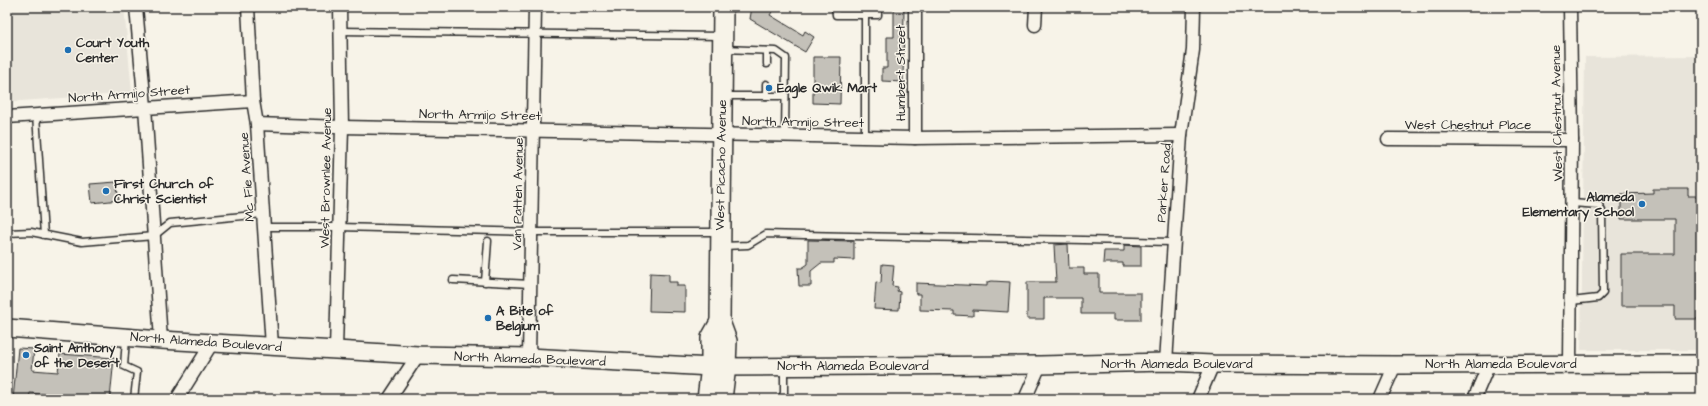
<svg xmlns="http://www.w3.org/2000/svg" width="1708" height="406" viewBox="0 0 1708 406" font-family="'Architects Daughter',sans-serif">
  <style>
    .built { fill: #e8e4da }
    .building { fill: #c4c1b9; stroke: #2b2b2b }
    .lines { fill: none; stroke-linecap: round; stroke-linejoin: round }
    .lane-casing { stroke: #2b2b2b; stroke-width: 9 }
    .street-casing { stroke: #2b2b2b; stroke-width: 15 }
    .secondary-casing { stroke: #2b2b2b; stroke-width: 20 }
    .primary-casing { stroke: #2b2b2b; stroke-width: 22 }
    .lane { stroke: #f7f3e8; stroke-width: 6 }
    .street { stroke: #f7f3e8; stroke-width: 12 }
    .secondary { stroke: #f7f3e8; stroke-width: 17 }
    .primary { stroke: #f7f3e8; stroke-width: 19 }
    .poi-dot { fill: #1f6fb2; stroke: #f7f3e8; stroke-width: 1.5 }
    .labels { text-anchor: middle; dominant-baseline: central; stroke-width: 3; stroke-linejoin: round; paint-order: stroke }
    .poi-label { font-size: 13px; font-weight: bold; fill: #2b2b2b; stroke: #f7f3e8; text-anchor: start }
    .street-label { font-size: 13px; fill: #2b2b2b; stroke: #f7f3e8 }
  </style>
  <rect width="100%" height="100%" fill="#f7f3e8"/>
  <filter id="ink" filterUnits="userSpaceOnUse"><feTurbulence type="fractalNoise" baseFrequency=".025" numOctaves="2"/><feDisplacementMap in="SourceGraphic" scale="8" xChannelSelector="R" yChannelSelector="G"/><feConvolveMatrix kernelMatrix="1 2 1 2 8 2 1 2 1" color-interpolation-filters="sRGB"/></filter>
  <g filter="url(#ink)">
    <g class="built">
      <path d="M 7,7 L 124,7 L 132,93 L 7,102 Z"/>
      <path d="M 1701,56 L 1701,350 L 1581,350 L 1585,57 Z"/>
    </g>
    <g class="building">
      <path d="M 752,7 L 775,7 L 770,15 L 803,35 L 805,31 L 814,37 L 805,52 L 750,19 Z"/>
      <path d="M 894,7 L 904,7 L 903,82 L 882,81 L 882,68 L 887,68 L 887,37 L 894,37 Z"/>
      <path d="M 813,57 L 841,57 L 840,104 L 813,103 Z"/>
      <path d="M 116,182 L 119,200 L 92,203 L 90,184 Z"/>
      <path d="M 1653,189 L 1688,189 L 1688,196 L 1701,196 L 1701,319 L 1675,319 L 1675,306 L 1621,306 L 1621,254 L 1675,254 L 1675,219 L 1621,219 L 1621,194 L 1653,193 Z"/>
      <path d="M 808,240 L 854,241 L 854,260 L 834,259 L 834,263 L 821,263 L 811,271 L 811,286 L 799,286 L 798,268 L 802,268 L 808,264 Z"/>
      <path d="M 1068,244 L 1069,268 L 1084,268 L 1084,274 L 1099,274 L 1099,293 L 1141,293 L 1141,320 L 1114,320 L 1114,314 L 1081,314 L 1081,298 L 1044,298 L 1044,319 L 1027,319 L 1027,282 L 1056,282 L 1054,245 Z"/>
      <path d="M 1124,245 L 1141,246 L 1141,266 L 1123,266 L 1123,263 L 1103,263 L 1104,251 L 1124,251 Z"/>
      <path d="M 882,264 L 894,265 L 892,286 L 898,287 L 897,291 L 900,292 L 899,310 L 874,309 L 876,282 L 881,283 Z"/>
      <path d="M 650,273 L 669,274 L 669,282 L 677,282 L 677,286 L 685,286 L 685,312 L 649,311 Z"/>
      <path d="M 992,281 L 1010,282 L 1008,312 L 973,310 L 973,316 L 954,315 L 954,311 L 920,310 L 920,294 L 916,294 L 916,283 L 987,286 L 987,282 Z"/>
      <path d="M 18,348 L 34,349 L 32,370 L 58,372 L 60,354 L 114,358 L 110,399 L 52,399 L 52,395 L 30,393 L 29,399 L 13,399 Z"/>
    </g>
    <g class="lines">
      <defs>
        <g id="lane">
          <path d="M 835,7 L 836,15 L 878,15 L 878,7"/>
          <path d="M 340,31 L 721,36"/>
          <path d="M 724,49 L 776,51 L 786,58 L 785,136"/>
          <path d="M 767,64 L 767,51"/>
          <path d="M 724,96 L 785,96"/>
          <path d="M 766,96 L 766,84"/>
          <path d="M 36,115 L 44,235"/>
          <path d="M 865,137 L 865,16"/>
          <path d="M 264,227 L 339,227 L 531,232 L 718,232"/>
          <path d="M 7,233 L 31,232 L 82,242 L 154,236 L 170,223 L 263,214"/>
          <path d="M 723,246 L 748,245 L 766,234 C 902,238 1038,238 1174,242"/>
          <path d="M 453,280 L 530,284"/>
          <path d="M 485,282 L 488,241"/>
          <path d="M 1571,301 L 1598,298 L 1603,293 L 1602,211 L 1599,205 L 1572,203"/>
          <path d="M 126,339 L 124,366 L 137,372 L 134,399"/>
          <path d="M 781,399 L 784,393 L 784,368"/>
        </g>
        <g id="street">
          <path d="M 136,7 L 145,107 L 161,340"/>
          <path d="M 248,7 L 253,101 L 257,124 L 272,346"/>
          <path d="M 1570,7 L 1572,140 L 1570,363"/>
          <path d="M 1035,25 L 1036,7"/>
          <path d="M 7,117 L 253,101"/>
          <path d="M 257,124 L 342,127 L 915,138 L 1181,135"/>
          <path d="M 915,138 L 915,7"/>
          <path d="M 1388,139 L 1572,140"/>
          <path d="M 336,350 L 342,127 L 340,7"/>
          <path d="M 529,357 L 535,7"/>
          <path d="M 1166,362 L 1181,135 L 1193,50 L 1194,7"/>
          <path d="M 177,399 L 212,343"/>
          <path d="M 389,399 L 418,355"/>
          <path d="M 1025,399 L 1040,365"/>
          <path d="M 1198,399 L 1213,364"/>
          <path d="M 1380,399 L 1395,365"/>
          <path d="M 1474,399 L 1489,364"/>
        </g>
        <path id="secondary" d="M 7,328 L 161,340 L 336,350 L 418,355 L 529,357 L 711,367 L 1040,365 L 1166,362 L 1213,364 L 1395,365 L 1701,364"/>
        <g id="primary">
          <path d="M 707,399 L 711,367 L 711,338 L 720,322"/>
          <path d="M 722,399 L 726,366 L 727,341 L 720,322 L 723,7"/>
        </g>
      </defs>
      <use href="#lane" class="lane-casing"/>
      <use href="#street" class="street-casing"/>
      <use href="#secondary" class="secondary-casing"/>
      <use href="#primary" class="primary-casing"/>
      <use href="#lane" class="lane"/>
      <use href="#street" class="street"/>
      <use href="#secondary" class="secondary"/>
      <use href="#primary" class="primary"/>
    </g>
  </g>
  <g class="poi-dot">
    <circle cx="68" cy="50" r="4"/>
    <circle cx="769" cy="88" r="4"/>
    <circle cx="106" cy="191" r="4"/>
    <circle cx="1642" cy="204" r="4"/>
    <circle cx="488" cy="318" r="4"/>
    <circle cx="26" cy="355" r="4"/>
  </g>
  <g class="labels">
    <g class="poi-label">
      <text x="76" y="43">Court Youth<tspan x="76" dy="15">Center</tspan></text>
      <text x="777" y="88">Eagle Qwik Mart</text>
      <text x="114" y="184">First Church of<tspan x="114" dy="15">Christ Scientist</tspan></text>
      <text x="1634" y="197" text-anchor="end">Alameda<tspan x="1634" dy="15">Elementary School</tspan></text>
      <text x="496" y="311">A Bite of<tspan x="496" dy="15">Belgium</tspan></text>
      <text x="34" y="348">Saint Anthony<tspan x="34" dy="15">of the Desert</tspan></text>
    </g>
    <g class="street-label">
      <text transform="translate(901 73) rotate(-90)">Humbert Street</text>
      <text transform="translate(129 94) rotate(-4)">North Armijo Street</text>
      <text transform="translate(1557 113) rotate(-91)">West Chestnut Avenue</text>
      <text transform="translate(480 115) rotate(1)">North Armijo Street</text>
      <text transform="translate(803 122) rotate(1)">North Armijo Street</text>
      <text x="1468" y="125">West Chestnut Place</text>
      <text transform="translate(721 165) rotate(-89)">West Picacho Avenue</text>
      <text transform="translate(247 177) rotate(-94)">Mc Fie Avenue</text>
      <text transform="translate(326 178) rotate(-89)">West Brownlee Avenue</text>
      <text transform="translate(1164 183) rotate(-86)">Parker Road</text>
      <text transform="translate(518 194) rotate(-89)">Van Patten Avenue</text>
      <text transform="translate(206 342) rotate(4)">North Alameda Boulevard</text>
      <text transform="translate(530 359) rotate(2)">North Alameda Boulevard</text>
      <text x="1177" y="364">North Alameda Boulevard</text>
      <text x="1501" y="364">North Alameda Boulevard</text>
      <text x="853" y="366">North Alameda Boulevard</text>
    </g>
  </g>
  <rect width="1708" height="406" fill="none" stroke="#f7f3e8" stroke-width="24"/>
  <rect x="12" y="12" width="1684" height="382" fill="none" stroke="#2b2b2b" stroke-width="1.5" filter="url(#ink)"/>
</svg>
